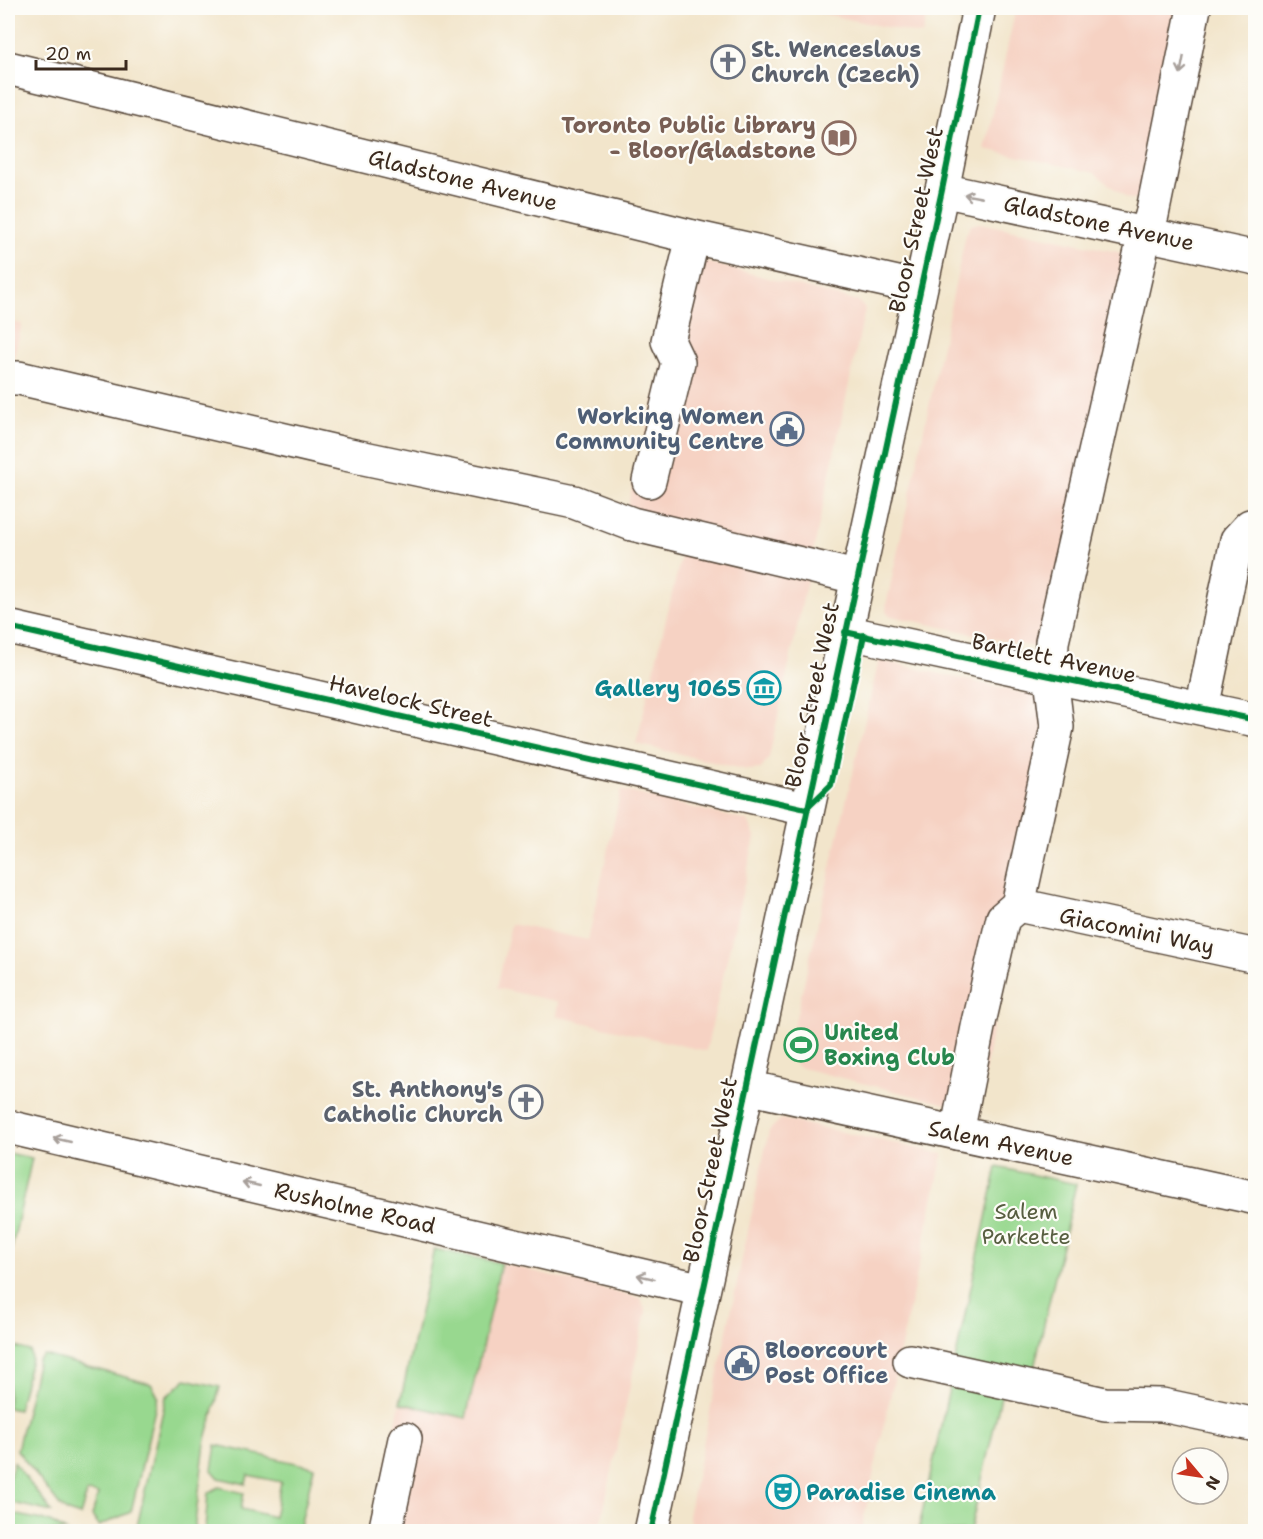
<svg xmlns="http://www.w3.org/2000/svg" width="1263" height="1539" viewBox="0 0 1263 1539" font-family="'Shantell Sans',sans-serif">
  <style>
    .built { fill: #f6d2c3 }
    .green { fill: #98d88f; stroke: #6a8156; stroke-width: 1.5 }
    .lines { fill: none; stroke-linecap: round; stroke-linejoin: round }
    .minor-casing { stroke: #564638; stroke-width: 36 }
    .major-casing { stroke: #564638; stroke-width: 36 }
    .minor { stroke: #fff; stroke-width: 33 }
    .major { stroke: #fff; stroke-width: 33 }
    .cycleway-casing { stroke: #fdfcf7; stroke-width: 10 }
    .cycleway { stroke: #00873e; stroke-width: 6 }
    .oneway { stroke: #a79f9a }
    .labels { text-anchor: middle; dominant-baseline: central; stroke-width: 4.5; stroke-linejoin: round; paint-order: stroke }
    .worship-label { font-size: 22px; font-weight: bold; fill: #5b616d; stroke: #fdfcf7; text-anchor: start }
    .education-label { font-size: 22px; font-weight: bold; fill: #785e54; stroke: #fdfcf7; text-anchor: end }
    .street-label { font-size: 22px; fill: #3b2a1e; stroke: #fdfcf7 }
    .service-label { font-size: 22px; font-weight: bold; fill: #4e5e75; stroke: #fdfcf7; text-anchor: end }
    .culture-label { font-size: 22px; font-weight: bold; fill: #0d838f; stroke: #fdfcf7; text-anchor: end }
    .leisure-label { font-size: 22px; font-weight: bold; fill: #27864d; stroke: #fdfcf7; text-anchor: start }
    .park-label { font-size: 22px; fill: #575e40; stroke: #fdfcf7 }
  </style>
  <rect width="100%" height="100%" fill="#fdfcf7"/>
  <filter id="ink" filterUnits="userSpaceOnUse"><feTurbulence type="fractalNoise" baseFrequency=".0167" numOctaves="2"/><feDisplacementMap in="SourceGraphic" scale="12" xChannelSelector="R" yChannelSelector="G"/><feConvolveMatrix kernelMatrix="1 2 1 2 8 2 1 2 1" color-interpolation-filters="sRGB"/></filter>
  <filter id="wash" filterUnits="userSpaceOnUse"><feTurbulence type="fractalNoise" baseFrequency=".008" numOctaves="4" result="noise"/><feDisplacementMap in="SourceGraphic" scale="24" xChannelSelector="R" yChannelSelector="G"/><feGaussianBlur stdDeviation="1.35" result="paint"/><feColorMatrix in="noise" values="0 0 0 0 0 0 0 0 0 0 0 0 0 0 0 0 0 1.4 0 .05"/><feComposite in="paint" operator="in"/></filter>
  <g filter="url(#wash)">
    <rect width="100%" height="100%" fill="#f2e5cb"/>
    <g class="built">
      <path d="M 797,8 L 928,8 L 922,35 Z"/>
      <path d="M 1016,8 L 1185,8 L 1148,202 L 1126,198 L 1095,173 L 985,149 Z"/>
      <path d="M 980,223 L 1127,254 L 1043,649 L 891,616 L 886,612 L 887,601 L 966,234 L 971,225 Z"/>
      <path d="M 691,258 L 859,302 L 865,309 L 769,758 L 761,769 L 747,770 L 636,744 L 688,527 L 626,512 Z"/>
      <path d="M 8,321 L 22,324 L 12,365 L 8,364 Z"/>
      <path d="M 879,660 L 1050,699 L 978,1112 L 798,1067 L 787,1056 Z"/>
      <path d="M 621,790 L 748,821 L 755,837 L 706,1051 L 556,1016 L 558,1002 L 497,988 L 511,924 L 588,940 Z"/>
      <path d="M 781,1119 L 943,1154 L 861,1531 L 722,1531 L 699,1527 L 691,1523 L 688,1516 L 769,1131 Z"/>
      <path d="M 501,1263 L 640,1298 L 646,1311 L 599,1531 L 371,1532 L 400,1403 L 467,1418 Z"/>
    </g>
    <g class="green">
      <path d="M 8,1153 L 32,1158 L 8,1265 Z"/>
      <path d="M 997,1167 L 1076,1184 L 1032,1377 L 1002,1392 L 970,1531 L 918,1532 Z"/>
      <path d="M 434,1249 L 501,1263 L 466,1418 L 400,1403 Z"/>
      <path d="M 8,1345 L 30,1351 L 31,1359 L 18,1410 L 8,1408 Z"/>
      <path d="M 44,1355 L 151,1384 L 158,1396 L 131,1512 L 99,1526 L 92,1516 L 98,1494 L 87,1492 L 80,1516 L 68,1512 L 60,1506 L 17,1450 L 38,1360 Z"/>
      <path d="M 186,1379 L 220,1387 L 205,1443 L 194,1531 L 136,1531 L 166,1397 Z"/>
      <path d="M 216,1445 L 314,1467 L 299,1531 L 213,1532 L 205,1530 L 208,1493 L 219,1487 L 244,1493 L 241,1509 L 274,1517 L 281,1482 L 248,1475 L 246,1484 L 219,1478 L 212,1470 Z"/>
      <path d="M 14,1462 L 52,1512 L 8,1502 L 8,1482 Z"/>
      <path d="M 14,1514 L 50,1522 L 66,1531 L 17,1531 L 13,1522 Z"/>
    </g>
  </g>
  <g filter="url(#ink)">
    <g class="lines">
      <defs>
        <g id="minor">
          <path d="M 8,68 L 693,237 L 920,288"/>
          <path d="M 942,190 L 1256,258"/>
          <path d="M 8,378 L 19,378 L 345,454 L 574,502 L 632,524 L 856,577"/>
          <path d="M 649,481 L 678,362 L 668,341 L 693,237"/>
          <path d="M 8,627 L 806,809"/>
          <path d="M 845,632 L 1256,720"/>
          <path d="M 1202,708 L 1237,540 L 1250,526 L 1256,525"/>
          <path d="M 1018,905 L 1256,956"/>
          <path d="M 746,1087 L 1256,1198"/>
          <path d="M 8,1127 L 703,1290"/>
          <path d="M 957,1133 L 978,1027 L 1003,918 L 1018,905 L 1057,727 L 1051,677 L 1052,642 L 1141,251 L 1152,215 L 1194,8"/>
          <path d="M 910,1361 L 1105,1404 L 1162,1405 L 1256,1425"/>
          <path d="M 385,1532 L 405,1439"/>
        </g>
        <path id="major" d="M 651,1532 L 942,190 L 979,8"/>
      </defs>
      <use href="#minor" class="minor-casing"/>
      <use href="#major" class="major-casing"/>
      <use href="#minor" class="minor"/>
      <use href="#major" class="major"/>
      <defs>
        <g id="cycleway">
          <path d="M 8,627 L 806,809"/>
          <path d="M 845,632 L 1256,720"/>
          <path d="M 806,809 L 831,785 L 864,635"/>
          <path d="M 651,1532 L 942,190 L 979,8"/>
        </g>
      </defs>
      <use href="#cycleway" class="cycleway-casing"/>
      <use href="#cycleway" class="cycleway"/>
    </g>
    <defs><path id="oneway-shaft" d="M-6 0H5M1.5-3L5.5 0L1.5 3" fill="none" stroke-width="1.6" stroke-linecap="round" stroke-linejoin="round" transform="scale(1.5)"/></defs>
    <g class="oneway">
      <use href="#oneway-shaft" transform="translate(1182 65) rotate(101)"/>
      <use href="#oneway-shaft" transform="translate(973 196) rotate(-169)"/>
      <use href="#oneway-shaft" transform="translate(62 1140) rotate(-167)"/>
      <use href="#oneway-shaft" transform="translate(251 1184) rotate(-167)"/>
      <use href="#oneway-shaft" transform="translate(646 1277) rotate(-167)"/>
    </g>
  </g>
  <defs>
    <symbol id="church-ring" viewBox="-11 -11 22 22"><circle r="9.5" fill="#fdfcf7" stroke="#6b7280" stroke-width="1.5"/><path d="M-1.2-6h2.4v3.5h3.3v2.4h-3.3V6h-2.4V-.1h-3.3v-2.4h3.3Z" fill="#6b7280"/></symbol>
    <symbol id="library-ring" viewBox="-11 -11 22 22"><circle r="9.5" fill="#fdfcf7" stroke="#8d6e63" stroke-width="1.5"/><path d="M-6-4Q-3-5.5-.7-3.5V5Q-3 3-6 4ZM6-4Q3-5.5 .7-3.5V5Q3 3 6 4Z" fill="#8d6e63"/></symbol>
    <symbol id="civic-ring" viewBox="-11 -11 22 22"><circle r="9.5" fill="#fdfcf7" stroke="#5c6f8a" stroke-width="1.5"/><path d="M-.6-6.5H3V-4.5H.6V-3L4-1V1h2V6H-6V1h2V-1L-.6-3ZM-1.2 2.5V6h2.4V2.5Z" fill="#5c6f8a"/></symbol>
    <symbol id="museum-ring" viewBox="-11 -11 22 22"><circle r="9.5" fill="#fdfcf7" stroke="#0f9aa8" stroke-width="1.5"/><path d="M0-6L6-3V-2H-6V-3ZM-5-1h2V3h-2ZM-1-1h2V3h-2ZM3-1h2V3H3ZM-6 4H6V6H-6Z" fill="#0f9aa8"/></symbol>
    <symbol id="stadium-ring" viewBox="-11 -11 22 22"><circle r="9.5" fill="#fdfcf7" stroke="#2e9e5b" stroke-width="1.5"/><path d="M0-5a6.5 5 0 1 0 0 10a6.5 5 0 1 0 0-10ZM-3.5-1.8h7v3.6h-7Z" fill="#2e9e5b"/></symbol>
    <symbol id="theatre-ring" viewBox="-11 -11 22 22"><circle r="9.5" fill="#fdfcf7" stroke="#0f9aa8" stroke-width="1.5"/><path d="M-5-5.5Q0-4 5-5.5V0Q5 5 0 6Q-5 5-5 0ZM-3.3-2.5H-1v1.5H-3.3ZM1-2.5H3.3v1.5H1ZM-2.8 1Q0 5.5 2.8 1Z" fill="#0f9aa8"/></symbol>
  </defs>
  <g fill-rule="evenodd">
    <use href="#church-ring" x="709" y="43" width="38" height="38"/>
    <use href="#library-ring" x="820" y="119" width="38" height="38"/>
    <use href="#civic-ring" x="768" y="410" width="38" height="38"/>
    <use href="#museum-ring" x="745" y="669" width="38" height="38"/>
    <use href="#stadium-ring" x="782" y="1026" width="38" height="38"/>
    <use href="#church-ring" x="507" y="1083" width="38" height="38"/>
    <use href="#civic-ring" x="723" y="1344" width="38" height="38"/>
    <use href="#theatre-ring" x="764" y="1473" width="38" height="38"/>
  </g>
  <g class="labels">
    <g class="worship-label">
      <text x="751" y="49">St. Wenceslaus<tspan x="751" dy="25">Church (Czech)</tspan></text>
      <text x="503" y="1089" text-anchor="end">St. Anthony's<tspan x="503" dy="25">Catholic Church</tspan></text>
    </g>
    <g class="education-label">
      <text x="816" y="125">Toronto Public Library<tspan x="816" dy="25">- Bloor/Gladstone</tspan></text>
    </g>
    <g class="street-label">
      <text transform="translate(463 180) rotate(14)">Gladstone Avenue</text>
      <text transform="translate(916 220) rotate(-78)">Bloor Street West</text>
      <text transform="translate(1099 223) rotate(12)">Gladstone Avenue</text>
      <text transform="translate(1054 658) rotate(12)">Bartlett Avenue</text>
      <text transform="translate(812 695) rotate(-78)">Bloor Street West</text>
      <text transform="translate(411 701) rotate(13)">Havelock Street</text>
      <text transform="translate(1137 931) rotate(12)">Giacomini Way</text>
      <text transform="translate(1001 1143) rotate(12)">Salem Avenue</text>
      <text transform="translate(710 1170) rotate(-78)">Bloor Street West</text>
      <text transform="translate(355 1208) rotate(13)">Rusholme Road</text>
    </g>
    <g class="service-label">
      <text x="764" y="416">Working Women<tspan x="764" dy="25">Community Centre</tspan></text>
      <text x="765" y="1350" text-anchor="start">Bloorcourt<tspan x="765" dy="25">Post Office</tspan></text>
    </g>
    <g class="culture-label">
      <text x="741" y="688">Gallery 1065</text>
      <text x="806" y="1492" text-anchor="start">Paradise Cinema</text>
    </g>
    <g class="leisure-label">
      <text x="824" y="1032">United<tspan x="824" dy="25">Boxing Club</tspan></text>
    </g>
    <g class="park-label">
      <text x="1026" y="1211">Salem<tspan x="1026" dy="25">Parkette</tspan></text>
    </g>
  </g>
  <rect width="1263" height="1539" fill="none" stroke="#fdfcf7" stroke-width="30"/>
  <g transform="translate(1200 1476) rotate(119)"><circle r="28" fill="#fdfcf7" stroke="#afa8a0" stroke-width="1.5"/>
  <path d="M0-4.5L10 22L0 15L-10 22Z" fill="#c8321e"/>
  <text y="-9" font-size="16" font-weight="bold" text-anchor="middle" fill="#3b2a1e">N</text>
  </g>
  <path d="M36 60v9h90v-9" fill="none" stroke="#3b2a1e" stroke-width="3"/>
  <text x="45" y="60" font-size="18" fill="#3b2a1e" stroke="#fdfcf7" stroke-width="4.5" paint-order="stroke">20 m</text>
</svg>
